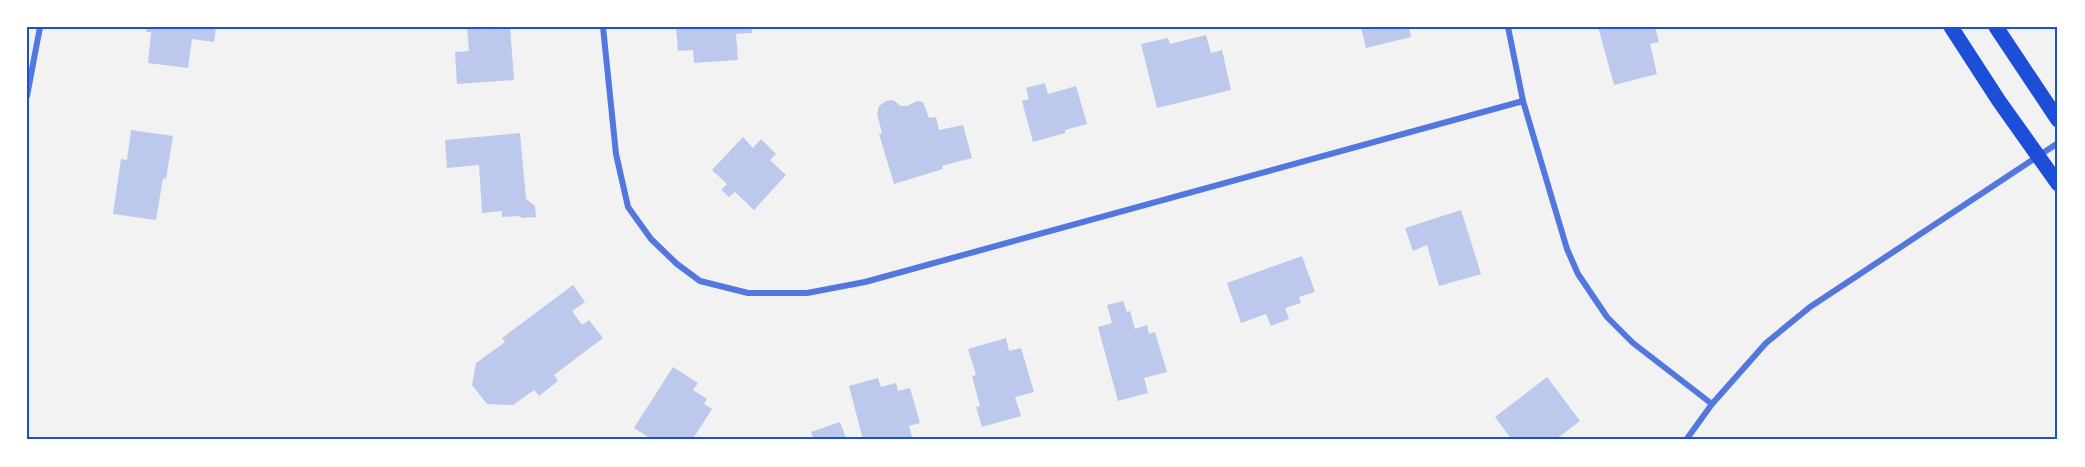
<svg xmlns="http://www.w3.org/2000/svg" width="2085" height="467" viewBox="0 0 2085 467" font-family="Rubik,sans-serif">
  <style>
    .building { fill: #bdc9ec }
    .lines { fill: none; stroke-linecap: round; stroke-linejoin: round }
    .minor { stroke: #5277de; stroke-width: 6 }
    .primary { stroke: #1d4ed8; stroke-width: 15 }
    .neatline { fill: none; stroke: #1d4ed8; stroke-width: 2 }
  </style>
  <rect width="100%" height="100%" fill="#f2f2f2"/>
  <g class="building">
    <path d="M 147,27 L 216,27 L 214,42 L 192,39 L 188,68 L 148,63 L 151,32 L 146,32 Z"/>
    <path d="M 467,27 L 510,27 L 514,80 L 457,84 L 455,52 L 469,51 Z"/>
    <path d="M 676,27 L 752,27 L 752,33 L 736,34 L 738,60 L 694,63 L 693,50 L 678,51 Z"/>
    <path d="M 1361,27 L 1409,27 L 1411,37 L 1366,48 Z"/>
    <path d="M 1598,27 L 1655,27 L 1659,42 L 1650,44 L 1657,74 L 1614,85 Z"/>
    <path d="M 1206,35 L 1211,53 L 1222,50 L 1231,90 L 1157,108 L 1141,44 L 1168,38 L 1170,44 Z"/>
    <path d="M 1045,83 L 1048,94 L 1076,86 L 1087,124 L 1065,130 L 1065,133 L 1033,142 L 1022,101 L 1029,99 L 1026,88 Z"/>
    <path d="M 893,100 L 901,106 L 907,106 L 917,101 L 923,102 L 929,118 L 936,117 L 939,130 L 963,125 L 972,158 L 942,166 L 943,169 L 894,184 L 879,134 L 882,133 L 877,114 L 879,106 L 886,101 Z"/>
    <path d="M 131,130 L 173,136 L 166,179 L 163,178 L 156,220 L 113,214 L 121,159 L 127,160 Z"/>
    <path d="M 520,133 L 526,199 L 535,206 L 536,217 L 522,218 L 519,216 L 502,217 L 502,211 L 482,213 L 479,165 L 447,168 L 445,140 Z"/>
    <path d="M 743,137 L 753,148 L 761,139 L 776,154 L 770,160 L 786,175 L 754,210 L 735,192 L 729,197 L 721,190 L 727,184 L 712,170 Z"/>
    <path d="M 1461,210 L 1481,274 L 1439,286 L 1427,245 L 1413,251 L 1405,228 Z"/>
    <path d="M 1302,256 L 1315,292 L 1299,297 L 1301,303 L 1285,308 L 1289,319 L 1271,326 L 1266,314 L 1241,323 L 1227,283 Z"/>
    <path d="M 573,285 L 585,302 L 572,311 L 582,325 L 589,320 L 603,338 L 554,375 L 558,381 L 539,396 L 534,390 L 513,405 L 487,404 L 472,385 L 476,363 L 505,342 L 502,338 Z"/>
    <path d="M 1123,301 L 1127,312 L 1130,311 L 1135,329 L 1147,325 L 1149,334 L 1155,332 L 1167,372 L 1144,378 L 1148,393 L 1118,401 L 1098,327 L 1112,323 L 1107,305 Z"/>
    <path d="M 1006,338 L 1009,351 L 1021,348 L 1034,392 L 1015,397 L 1021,416 L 982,427 L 976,407 L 980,406 L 972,376 L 976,375 L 968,349 Z"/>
    <path d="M 673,367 L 698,383 L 693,390 L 707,399 L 704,404 L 712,409 L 692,440 L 684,438 L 682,440 L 653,440 L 634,428 Z"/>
    <path d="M 1547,377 L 1580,421 L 1555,440 L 1512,440 L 1495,417 Z"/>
    <path d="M 878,378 L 881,387 L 896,383 L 898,391 L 910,388 L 920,423 L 909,426 L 913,440 L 863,440 L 849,386 Z"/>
    <path d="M 840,422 L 847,440 L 814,440 L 811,432 Z"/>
  </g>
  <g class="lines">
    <g class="minor">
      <path d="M 603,27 L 616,154 L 628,207 L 651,239 L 677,264 L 700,281 L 748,293 L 807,293 L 865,282 L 1523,101"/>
      <path d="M 1508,27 L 1523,101 L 1567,249 L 1578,274 L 1607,317 L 1633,343 L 1712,404"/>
      <path d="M 27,96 L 40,27"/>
      <path d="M 1686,440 L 1712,404 L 1766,343 L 1810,307 L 2058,143"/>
    </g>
    <g class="primary">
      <path d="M 1951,27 L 1999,101 L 2058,184"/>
      <path d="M 1996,27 L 2058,120"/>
    </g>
  </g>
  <rect width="2085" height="467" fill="none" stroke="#ffffff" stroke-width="57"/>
  <rect x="28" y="28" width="2028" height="410" class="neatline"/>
</svg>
